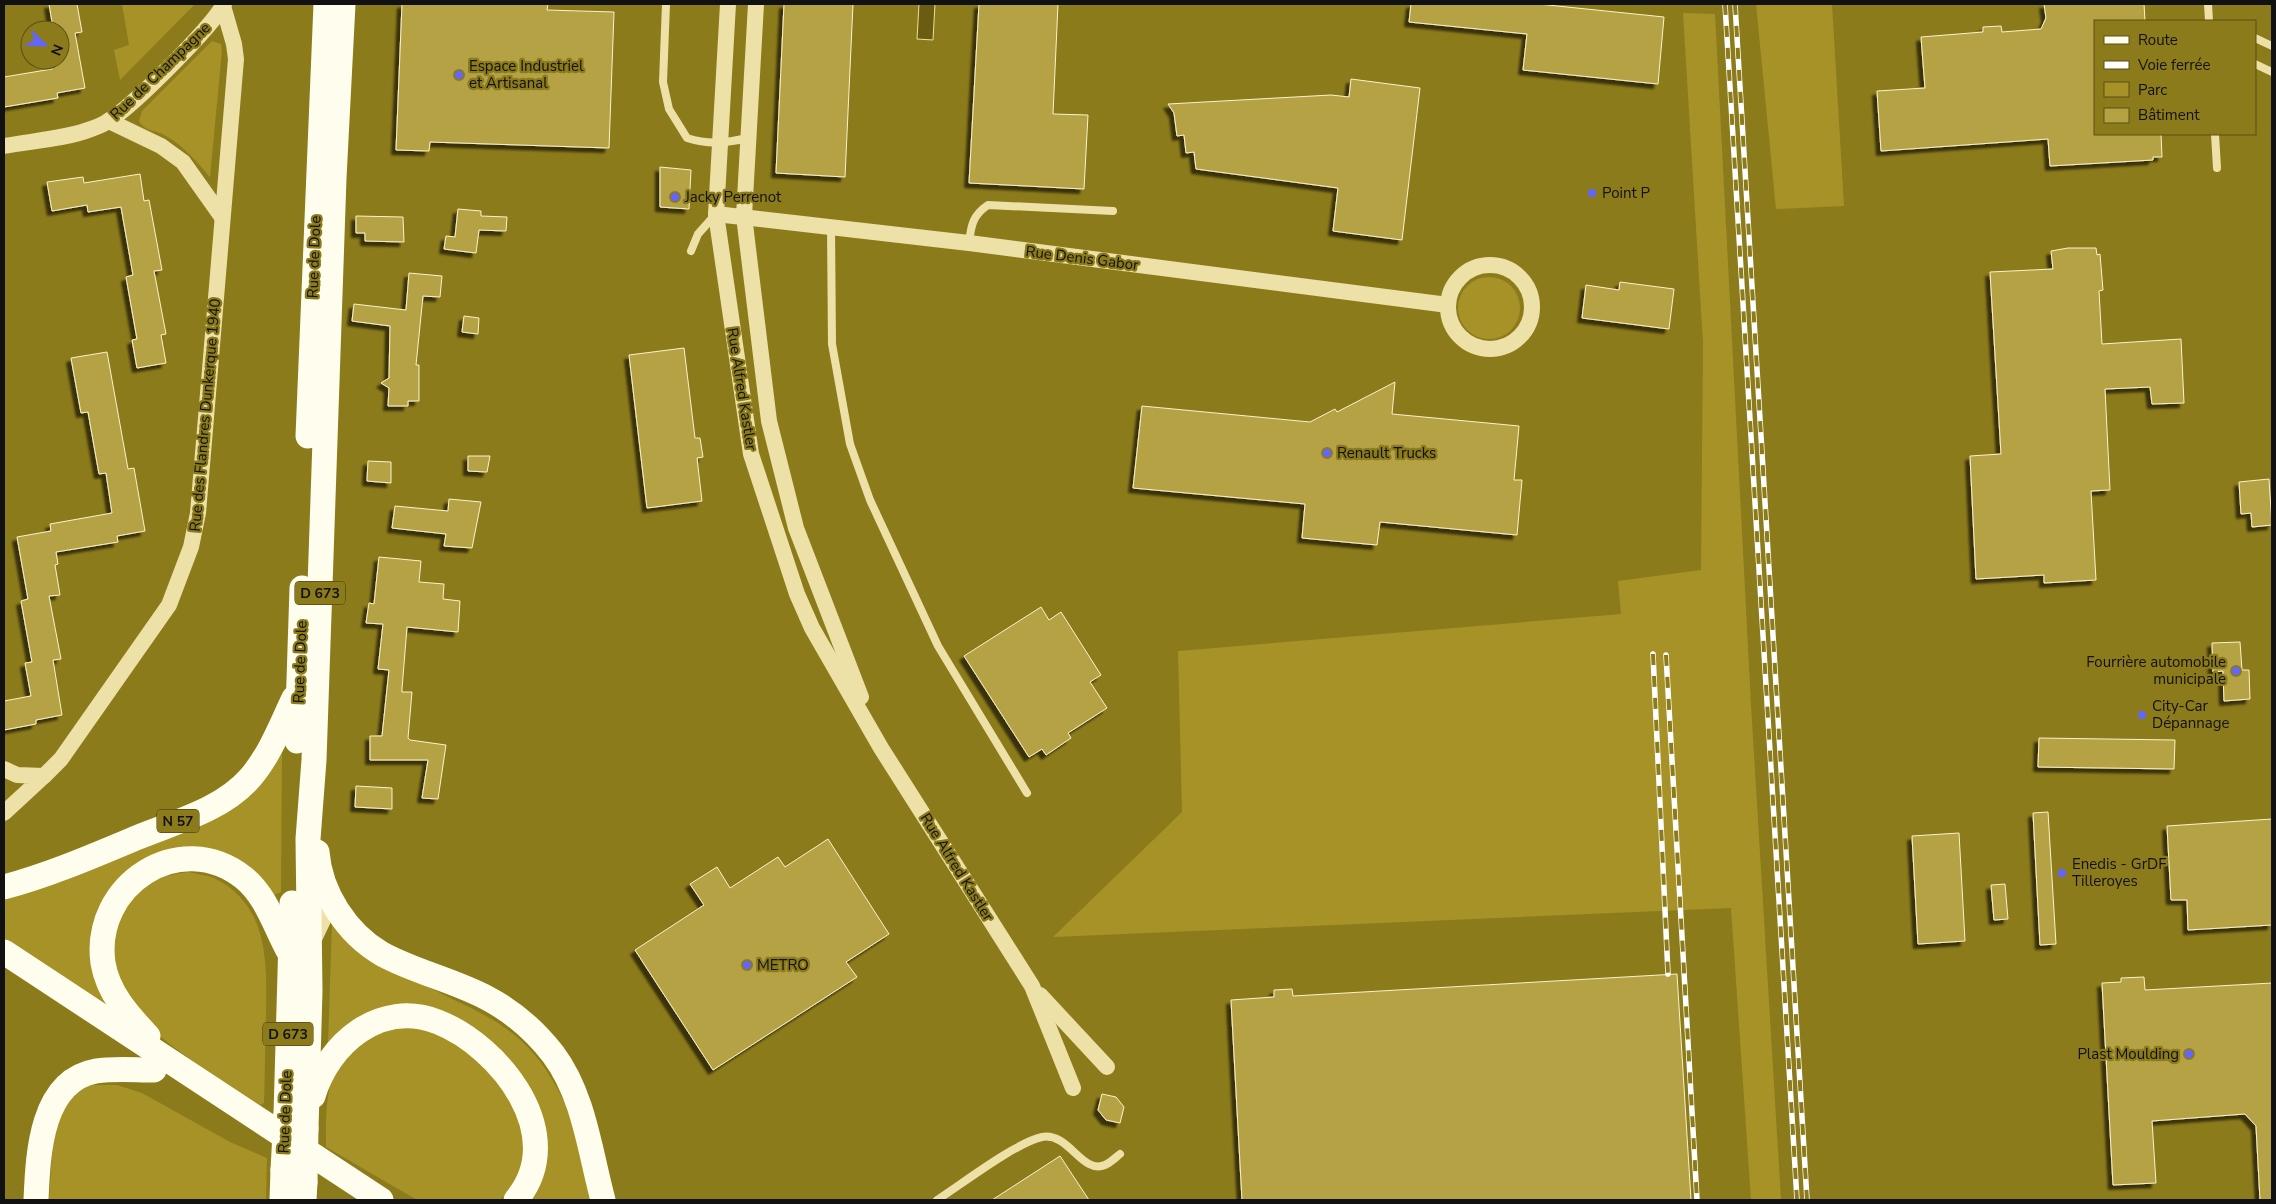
<svg xmlns="http://www.w3.org/2000/svg" width="2276" height="1204" viewBox="0 0 2276 1204" font-family="'Nunito Sans',sans-serif">
  <style>
    .green { fill: #a79227 }
    .water { fill: #6a5d12; stroke: #efe09a }
    .building { fill: #b5a244; stroke: #faf2cd; filter: url(#shadow) }
    .lines { fill: none; stroke-linecap: round; stroke-linejoin: round }
    .lane { stroke: #ede1a7; stroke-width: 8 }
    .street { stroke: #ede1a7; stroke-width: 16 }
    .primary { stroke: #fffded; stroke-width: 25 }
    .rail-casing { stroke: #fff; stroke-width: 5.5 }
    .rail { stroke: #8c7b1b; stroke-width: 4; stroke-dasharray: 11; stroke-linecap: butt }
    .primary-bridge { stroke: #fffded; stroke-width: 25 }
    .poi-dot { fill: #6365ff; stroke: #8c7b1b; stroke-width: 2 }
    .labels { text-anchor: middle; dominant-baseline: central; stroke-width: 4.5; stroke-linejoin: round; paint-order: stroke }
    .shield { fill: #8c7b1b; stroke: #363114; stroke-width: 1 }
    .shield-label { font-size: 14px; font-weight: bold; fill: #111 }
    .poi-label { font-size: 15px; fill: #111; stroke: #8c7b1b; text-anchor: start }
    .street-label { font-size: 15px; fill: #111; stroke: #8c7b1b }
  </style>
  <defs>
    <filter id="shadow"><feDropShadow dx="-4.5" dy="4.5" stdDeviation="1" flood-color="#0009"/></filter>
  </defs>
  <rect width="100%" height="100%" fill="#8c7b1b"/>
  <g class="green">
    <path d="M 122,4 L 195,4 L 120,80 L 114,50 L 129,45 Z"/>
    <path d="M 1756,4 L 1832,4 L 1844,206 L 1776,209 Z"/>
    <path d="M 1683,13 L 1715,14 L 1751,705 L 1781,1200 L 1751,1200 L 1731,908 L 1053,937 L 1182,812 L 1178,651 L 1621,614 L 1618,581 L 1701,570 L 1703,343 Z"/>
    <path d="M 212,41 L 221,44 L 222,50 L 210,177 C 197,162 184,146 166,136 C 157,130 145,132 139,121 L 142,111 Z"/>
    <circle cx="1489" cy="308" r="31"/>
    <path d="M 282,753 L 281,892 L 272,896 L 243,866 L 136,865 C 85,909 78,944 107,1004 L 4,940 L 4,900 L 151,845 L 259,786 Z"/>
    <path d="M 188,872 C 196,874 206,875 214,878 C 269,905 267,963 266,1015 C 265,1045 265,1074 264,1103 L 260,1105 C 216,1075 143,1036 120,989 C 116,981 116,968 114,959 C 112,946 113,926 120,914 C 139,884 153,877 188,872 Z"/>
    <path d="M 332,924 C 361,944 390,966 421,983 C 480,1015 522,1023 557,1088 C 576,1122 582,1163 592,1200 L 529,1200 L 539,1187 L 546,1157 L 544,1124 L 442,1013 L 328,1044 Z"/>
    <path d="M 393,1026 L 423,1028 L 462,1047 L 509,1092 L 525,1134 L 523,1167 L 506,1195 L 499,1200 L 417,1200 L 326,1147 C 326,1110 324,1066 358,1042 C 367,1035 382,1031 393,1026 Z"/>
    <path d="M 92,1085 L 117,1085 L 142,1093 L 230,1142 L 267,1158 L 266,1200 L 49,1200 C 53,1161 48,1101 92,1085 Z"/>
  </g>
  <path class="water" d="M 919,4 L 935,4 L 933,40 L 917,39 Z"/>
  <g class="building">
    <path d="M 49,4 L 77,4 L 82,32 L 75,33 L 85,88 L 57,93 L 58,98 L 4,107 L 4,77 L 52,69 L 51,60 L 60,60 L 60,30 L 53,28 Z"/>
    <path d="M 402,4 L 548,4 L 547,10 L 614,12 L 609,148 L 430,142 L 429,151 L 396,150 Z"/>
    <path d="M 784,4 L 853,4 L 845,177 L 776,173 Z"/>
    <path d="M 979,4 L 1058,4 L 1053,114 L 1088,115 L 1084,189 L 969,183 Z"/>
    <path d="M 1411,4 L 1538,4 L 1664,17 L 1658,84 L 1523,70 L 1527,34 L 1409,22 Z"/>
    <path d="M 2044,4 L 2144,4 L 2145,21 L 2095,21 L 2095,134 L 2161,134 L 2162,157 L 2153,157 L 2153,160 L 2050,166 L 2048,139 L 1881,151 L 1877,91 L 1925,88 L 1921,37 L 1983,32 L 1983,27 L 2001,26 L 2002,32 L 2041,29 L 2046,18 Z"/>
    <path d="M 1351,79 L 1420,88 L 1402,240 L 1333,231 L 1338,188 L 1196,169 L 1194,152 L 1186,153 L 1184,135 L 1177,136 L 1174,113 L 1168,104 L 1331,95 L 1349,97 Z"/>
    <path d="M 660,167 L 691,170 L 689,209 L 660,207 Z"/>
    <path d="M 140,174 L 144,201 L 149,200 L 162,270 L 154,271 L 166,334 L 161,335 L 166,363 L 137,368 L 132,340 L 137,339 L 126,277 L 133,275 L 121,207 L 88,212 L 87,205 L 52,211 L 47,182 L 83,177 L 84,183 Z"/>
    <path d="M 458,209 L 481,211 L 481,216 L 507,217 L 506,231 L 479,230 L 476,253 L 444,249 L 446,236 L 455,237 Z"/>
    <path d="M 356,216 L 403,217 L 404,242 L 365,241 L 365,233 L 356,233 Z"/>
    <path d="M 2068,248 L 2096,248 L 2097,255 L 2100,254 L 2103,290 L 2099,291 L 2102,344 L 2181,339 L 2184,403 L 2152,404 L 2150,387 L 2105,389 L 2110,490 L 2091,491 L 2096,580 L 2044,583 L 2044,575 L 1976,579 L 1970,456 L 2001,454 L 1990,272 L 2053,269 L 2051,251 Z"/>
    <path d="M 409,273 L 442,276 L 440,297 L 423,296 L 416,365 L 419,365 L 419,401 L 408,401 L 408,406 L 388,406 L 389,388 L 381,383 L 389,378 L 390,326 L 352,321 L 354,304 L 406,310 Z"/>
    <path d="M 1620,282 L 1674,289 L 1669,329 L 1582,318 L 1586,285 L 1619,290 Z"/>
    <path d="M 464,316 L 479,318 L 478,334 L 462,332 Z"/>
    <path d="M 684,348 L 695,438 L 700,438 L 703,457 L 697,458 L 702,501 L 647,508 L 629,355 Z"/>
    <path d="M 107,352 L 128,469 L 134,468 L 145,531 L 117,536 L 118,542 L 56,552 L 58,564 L 55,565 L 60,595 L 49,596 L 61,659 L 53,660 L 62,715 L 36,720 L 36,724 L 4,730 L 4,701 L 31,696 L 25,663 L 32,662 L 21,601 L 28,599 L 17,537 L 51,531 L 50,524 L 112,513 L 106,473 L 99,474 L 88,412 L 81,413 L 71,358 Z"/>
    <path d="M 1395,382 L 1392,414 L 1519,426 L 1514,480 L 1522,480 L 1517,535 L 1380,522 L 1377,545 L 1302,538 L 1305,504 L 1133,488 L 1142,406 L 1310,422 L 1335,409 L 1337,412 Z"/>
    <path d="M 468,456 L 490,456 L 487,472 L 468,471 Z"/>
    <path d="M 368,461 L 391,462 L 391,483 L 367,481 Z"/>
    <path d="M 2269,479 L 2272,525 L 2252,527 L 2251,513 L 2241,514 L 2239,482 Z"/>
    <path d="M 449,499 L 481,502 L 472,548 L 444,546 L 446,534 L 392,528 L 395,506 L 448,511 Z"/>
    <path d="M 379,557 L 421,561 L 419,582 L 444,584 L 443,599 L 460,601 L 458,632 L 407,627 L 402,689 L 402,692 L 412,692 L 408,738 L 410,740 L 446,745 L 438,799 L 422,798 L 428,760 L 370,760 L 370,736 L 382,736 L 389,670 L 378,669 L 383,624 L 366,623 L 369,603 L 374,604 Z"/>
    <path d="M 1041,607 L 1049,620 L 1061,612 L 1101,675 L 1090,682 L 1107,708 L 1068,733 L 1071,738 L 1046,755 L 1042,749 L 1029,757 L 964,656 Z"/>
    <path d="M 2240,642 L 2242,670 L 2249,670 L 2250,699 L 2224,701 L 2223,671 L 2213,672 L 2212,643 Z"/>
    <path d="M 2039,738 L 2175,740 L 2174,769 L 2038,767 Z"/>
    <path d="M 356,786 L 392,788 L 392,809 L 355,807 Z"/>
    <path d="M 2048,812 L 2056,944 L 2040,945 L 2033,813 Z"/>
    <path d="M 2272,819 L 2272,925 L 2188,930 L 2187,900 L 2171,900 L 2167,826 Z"/>
    <path d="M 1959,833 L 1965,941 L 1918,944 L 1912,836 Z"/>
    <path d="M 828,839 L 889,934 L 846,962 L 857,977 L 713,1070 L 635,950 L 704,905 L 690,884 L 717,867 L 730,888 L 778,857 L 785,867 Z"/>
    <path d="M 2005,884 L 2008,919 L 1994,920 L 1991,885 Z"/>
    <path d="M 1677,974 L 1691,1200 L 1242,1200 L 1231,1000 L 1274,997 L 1274,990 L 1292,989 L 1293,996 Z"/>
    <path d="M 2144,977 L 2145,990 L 2272,983 L 2272,1200 L 2260,1200 L 2256,1126 L 2245,1114 L 2152,1121 L 2156,1183 L 2113,1185 L 2102,983 L 2121,982 L 2121,978 Z"/>
    <path d="M 1102,1094 L 1116,1097 L 1124,1107 L 1120,1123 L 1106,1120 L 1098,1110 Z"/>
    <path d="M 1060,1156 L 1089,1200 L 992,1200 Z"/>
  </g>
  <g class="lines">
    <g class="lane">
      <path d="M 666,4 L 663,82 L 669,109 L 687,138 C 709,145 725,143 748,138"/>
      <path d="M 2208,4 L 2209,21"/>
      <path d="M 2255,38 L 2272,46"/>
      <path d="M 2255,64 L 2272,72"/>
      <path d="M 2215,134 L 2217,168"/>
      <path d="M 831,227 L 832,344 L 850,444 L 870,500 L 938,646 L 1027,793"/>
      <path d="M 969,243 C 971,225 973,215 988,205 L 1113,211"/>
      <path d="M 691,251 L 698,234 L 715,215"/>
      <path d="M 937,1200 C 962,1184 1015,1143 1042,1137 C 1069,1132 1082,1175 1105,1165 C 1110,1163 1115,1158 1120,1154"/>
    </g>
    <g class="street">
      <path d="M 728,4 L 716,214 L 751,454 L 797,594 L 812,628 L 881,748 L 1032,986 L 1073,1088"/>
      <path d="M 756,4 L 744,216 L 769,421 L 796,528 L 861,697"/>
      <path d="M 109,121 L 161,146 L 183,162 L 222,217"/>
      <path d="M 4,146 C 30,141 66,139 91,129 C 96,127 103,125 108,121 C 131,108 212,27 224,4"/>
      <path d="M 716,214 L 969,243 L 1448,305"/>
      <circle cx="1490" cy="307" r="42"/>
      <path d="M 4,769 L 17,775 L 44,776 L 4,813"/>
      <path d="M 44,776 L 61,759 L 169,605 L 191,547 L 198,513 L 236,59 L 234,44 L 223,6"/>
      <path d="M 313,941 L 332,901"/>
      <path d="M 1040,995 L 1107,1067"/>
    </g>
    <g class="primary">
      <path d="M 308,436 L 326,4"/>
      <path d="M 297,741 L 302,588"/>
      <path d="M 317,852 C 320,892 346,933 382,954 C 415,972 453,980 487,998 C 512,1011 535,1031 553,1054 C 584,1095 590,1152 603,1200"/>
      <path d="M 4,887 C 49,875 93,856 136,838 C 175,822 222,810 250,778 C 270,755 281,725 294,698"/>
      <path d="M 4,952 L 381,1200"/>
      <path d="M 148,1036 C 128,1015 108,993 103,963 C 92,885 180,827 244,878 C 267,897 275,927 289,952"/>
      <path d="M 313,1096 C 328,1044 380,999 438,1022 C 501,1047 570,1136 516,1200"/>
      <path d="M 286,1114 L 292,903"/>
      <path d="M 306,1129 L 310,991 L 308,839 L 314,760 L 334,178 L 343,4"/>
      <path d="M 36,1200 C 38,1156 40,1081 96,1071 C 114,1068 135,1070 154,1070"/>
      <path d="M 282,1200 L 283,1170"/>
      <path d="M 304,1200 L 305,1182"/>
    </g>
    <defs>
      <g id="rail">
        <path d="M 1725,4 L 1797,1200"/>
        <path d="M 1735,4 L 1807,1200"/>
        <path d="M 1653,654 L 1668,974"/>
        <path d="M 1666,655 L 1697,1200"/>
      </g>
    </defs>
    <use href="#rail" class="rail-casing"/>
    <use href="#rail" class="rail"/>
    <g class="primary-bridge">
      <path d="M 283,1170 L 286,1114"/>
      <path d="M 305,1182 L 306,1129"/>
    </g>
  </g>
  <g class="poi-dot">
    <circle cx="459" cy="75" r="5"/>
    <circle cx="1592" cy="193" r="5"/>
    <circle cx="675" cy="197" r="5"/>
    <circle cx="1327" cy="453" r="5"/>
    <circle cx="2236" cy="671" r="5"/>
    <circle cx="2142" cy="715" r="5"/>
    <circle cx="2062" cy="873" r="5"/>
    <circle cx="747" cy="965" r="5"/>
    <circle cx="2189" cy="1054" r="5"/>
  </g>
  <g class="labels">
    <g class="shield">
      <rect x="295" y="581.5" width="50" height="23" rx="4"/>
      <rect x="157" y="809.5" width="42" height="23" rx="4"/>
      <rect x="263" y="1022.5" width="50" height="23" rx="4"/>
    </g>
    <g class="shield-label">
      <text x="320" y="593">D 673</text>
      <text x="178" y="821">N 57</text>
      <text x="288" y="1034">D 673</text>
    </g>
    <g class="poi-label">
      <text x="469" y="66">Espace Industriel<tspan x="469" dy="17">et Artisanal</tspan></text>
      <text x="1602" y="193">Point P</text>
      <text x="685" y="197">Jacky Perrenot</text>
      <text x="1337" y="453">Renault Trucks</text>
      <text x="2226" y="662" text-anchor="end">Fourrière automobile<tspan x="2226" dy="17">municipale</tspan></text>
      <text x="2152" y="706">City-Car<tspan x="2152" dy="17">Dépannage</tspan></text>
      <text x="2072" y="864">Enedis - GrDF<tspan x="2072" dy="17">Tilleroyes</tspan></text>
      <text x="757" y="965">METRO</text>
      <text x="2179" y="1054" text-anchor="end">Plast Moulding</text>
    </g>
    <g class="street-label">
      <text transform="translate(160 71) rotate(-44)">Rue de Champagne</text>
      <text transform="translate(314 257) rotate(-88)">Rue de Dole</text>
      <text transform="translate(1082 258) rotate(7)">Rue Denis Gabor</text>
      <text transform="translate(742 389) rotate(81)">Rue Alfred Kastler</text>
      <text transform="translate(205 415) rotate(-85)">Rue des Flandres Dunkerque 1940</text>
      <text transform="translate(300 662) rotate(-88)">Rue de Dole</text>
      <text transform="translate(957 867) rotate(58)">Rue Alfred Kastler</text>
      <text transform="translate(285 1112) rotate(-88)">Rue de Dole</text>
    </g>
  </g>
  <rect width="2276" height="1204" fill="none" stroke="#111111" stroke-width="10"/>
  <rect x="2094" y="20" width="162" height="115" fill="#8c7b1b" stroke="#5b5117"/>
  <rect x="2104" y="36" width="25" height="8" fill="#fffded" stroke="#5b5117"/>
  <text x="2138" y="45" font-size="15" fill="#111111">Route</text>
  <rect x="2104" y="61" width="25" height="8" fill="#ffffff" stroke="#5b5117"/>
  <text x="2138" y="70" font-size="15" fill="#111111">Voie ferrée</text>
  <rect x="2104" y="82" width="25" height="15" fill="#a79227" stroke="#5b5117"/>
  <text x="2138" y="95" font-size="15" fill="#111111">Parc</text>
  <rect x="2104" y="108" width="25" height="15" fill="#b5a244" stroke="#5b5117"/>
  <text x="2138" y="120" font-size="15" fill="#111111">Bâtiment</text>
  <g transform="translate(45 45) rotate(113)"><circle r="24" fill="#8c7b1b" stroke="#5b5117"/>
  <path d="M0-4L9 19L0 12L-9 19Z" fill="#6365ff"/>
  <text y="-8" font-size="14" font-weight="bold" text-anchor="middle" fill="#111111">N</text>
  </g>
</svg>
